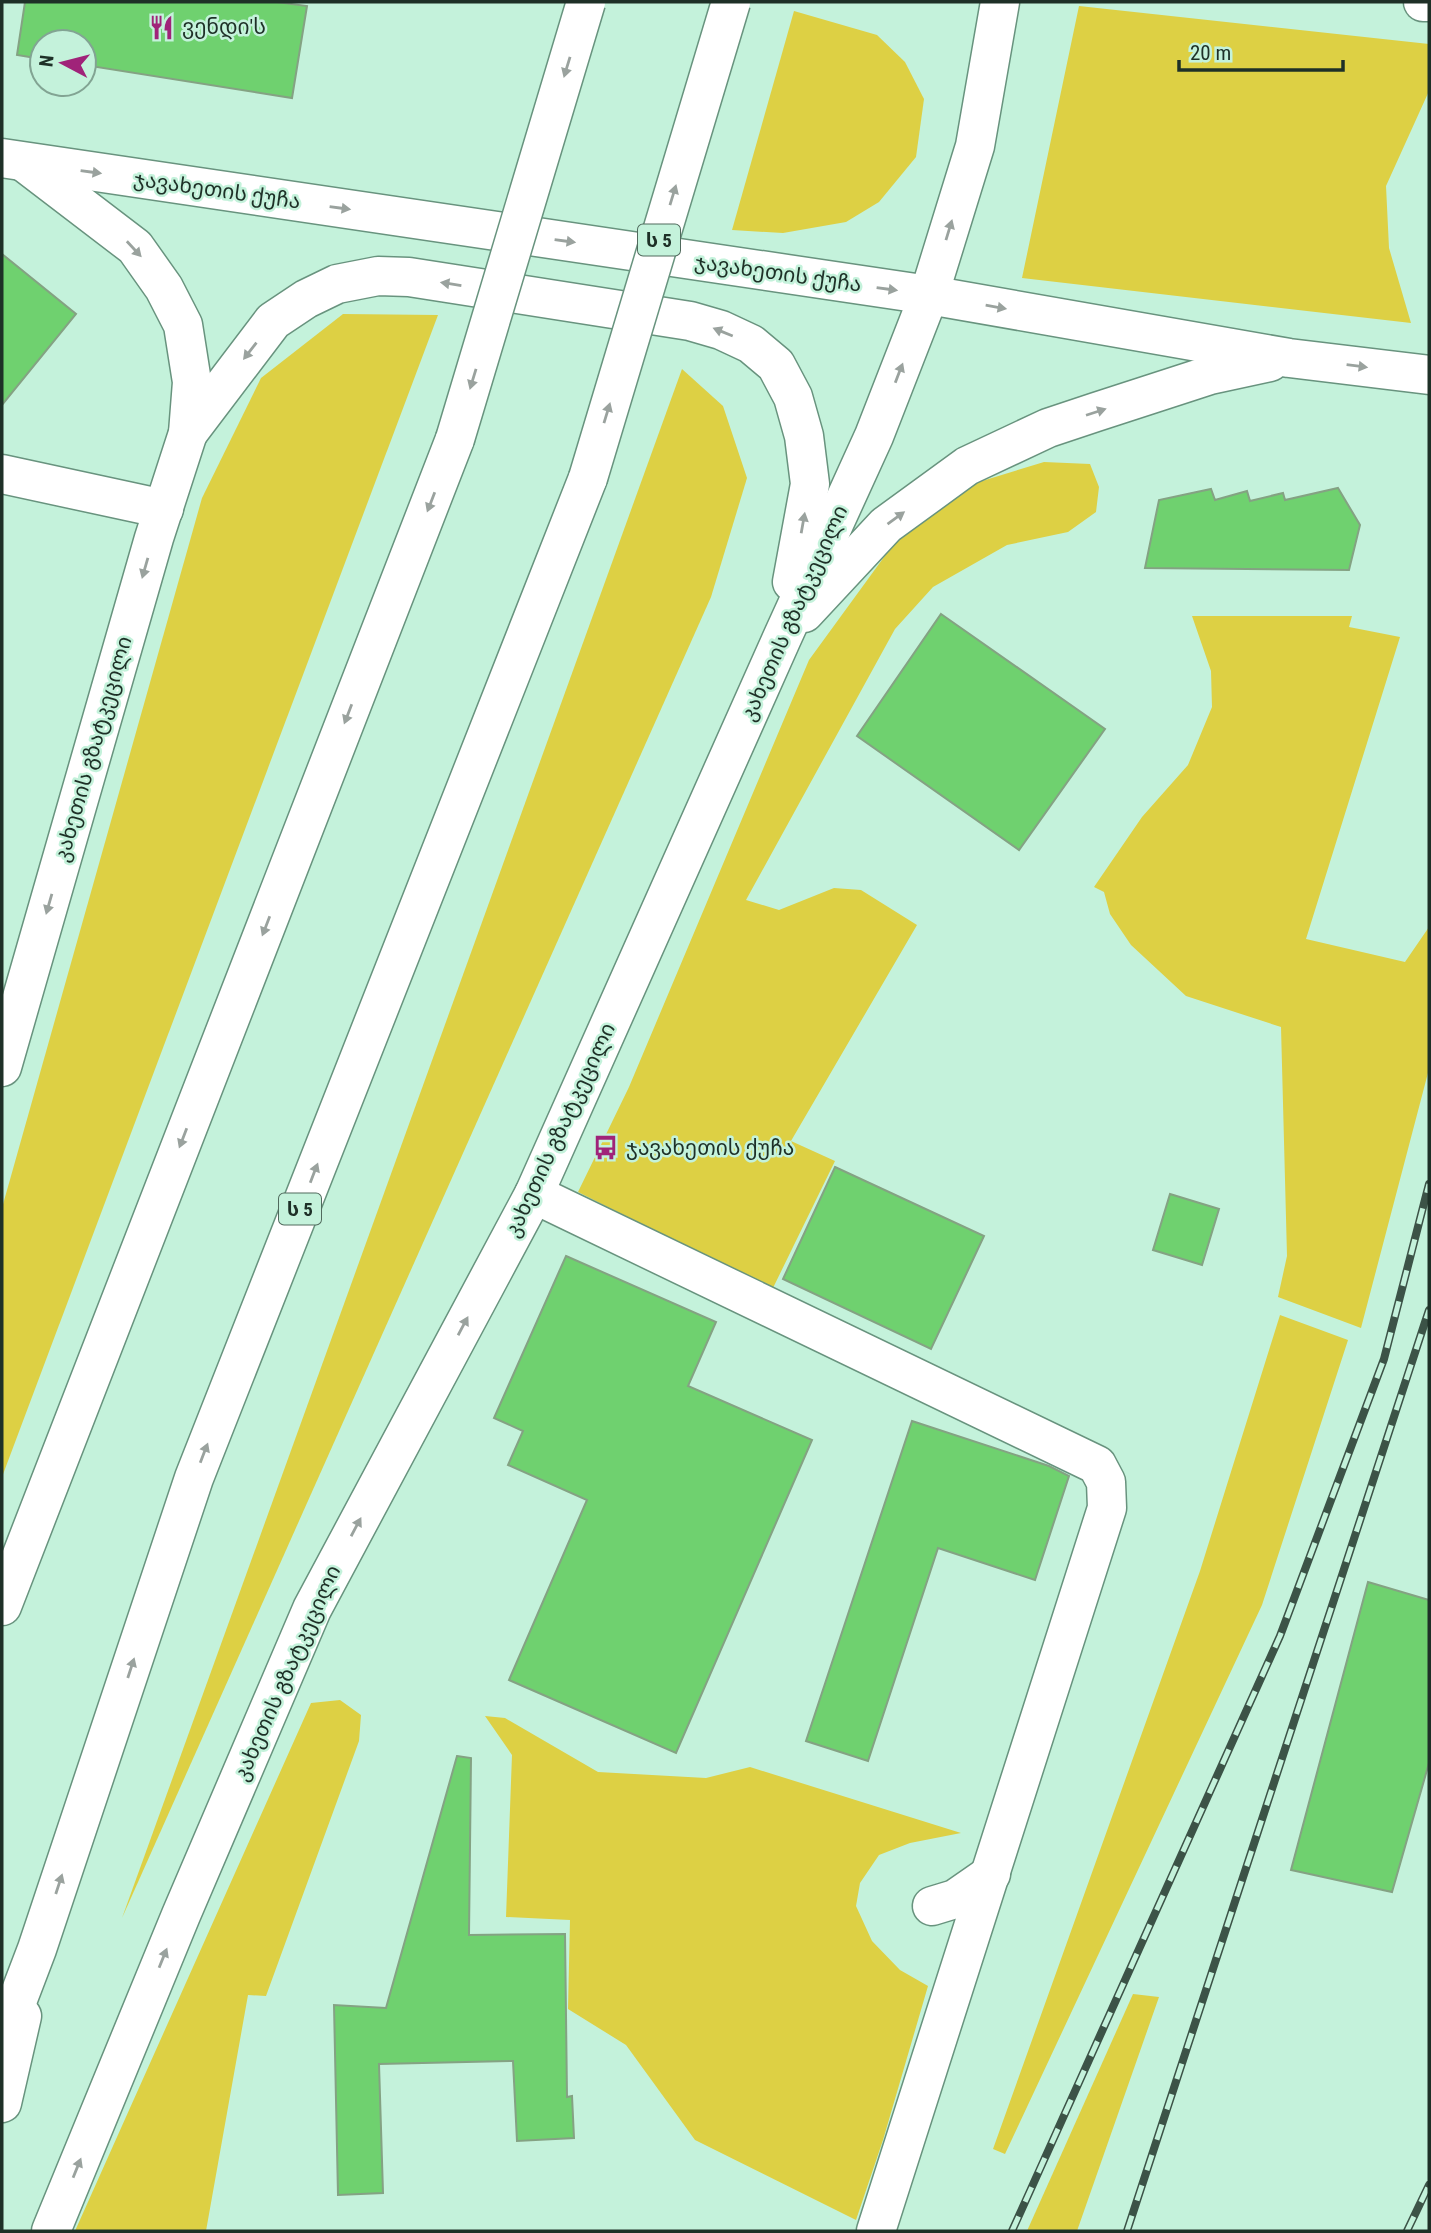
<svg xmlns="http://www.w3.org/2000/svg" width="1431" height="2233" viewBox="0 0 1431 2233" font-family="'Roboto Condensed','Noto Sans Georgian',sans-serif">
  <style>
    .green { fill: #ddd044 }
    .building { fill: #6fd16f; stroke: #84a283; stroke-width: 2 }
    .lines { fill: none; stroke-linecap: round; stroke-linejoin: round }
    .minor-casing { stroke: #68937e; stroke-width: 41 }
    .major-casing { stroke: #68937e; stroke-width: 41 }
    .highway-casing { stroke: #68937e; stroke-width: 41 }
    .minor { stroke: #fff; stroke-width: 38 }
    .major { stroke: #fff; stroke-width: 38 }
    .highway { stroke: #fff; stroke-width: 38 }
    .rail-casing { stroke: #3c5347; stroke-width: 8 }
    .rail { stroke: #c4f2db; stroke-width: 5; stroke-dasharray: 16; stroke-linecap: butt }
    .highway-bridge-casing { stroke: #68937e; stroke-width: 41; stroke-linecap: butt }
    .highway-bridge { stroke: #fff; stroke-width: 38 }
    .oneway { fill: #9aa29e }
    .labels { text-anchor: middle; dominant-baseline: central; stroke-width: 5; stroke-linejoin: round; paint-order: stroke }
    .shield { fill: #c4f2db; stroke: #506a5d; stroke-width: 2 }
    .shield-label { font-size: 19px; font-weight: bold; fill: #1e3027 }
    .poi-label { font-size: 21px; fill: #1e3027; stroke: #c4f2db; text-anchor: start }
    .street-label { font-size: 21px; fill: #1e3027; stroke: #c4f2db }
  </style>
  <rect width="100%" height="100%" fill="#c4f2db"/>
  <g class="green">
    <path d="M 1079,6 L 1429,44 L 1429,91 L 1386,186 L 1389,248 L 1411,323 L 1022,278 Z"/>
    <path d="M 794,11 L 877,35 L 905,62 L 924,99 L 916,157 L 879,202 L 846,222 L 783,233 L 732,230 Z"/>
    <path d="M 343,314 L 438,315 L 2,1477 L 2,1208 L 202,498 L 261,378 Z"/>
    <path d="M 682,369 L 723,406 L 747,478 L 711,597 L 122,1918 Z"/>
    <path d="M 1044,462 L 1090,464 L 1099,487 L 1096,512 L 1068,532 L 1007,545 L 933,587 L 895,629 L 746,900 L 779,910 L 834,888 L 861,890 L 917,925 L 791,1141 L 835,1161 L 772,1290 L 578,1192 L 629,1087 L 809,660 L 895,542 L 969,485 Z"/>
    <path d="M 1192,616 L 1352,616 L 1349,627 L 1400,637 L 1306,939 L 1405,962 L 1429,927 L 1429,1069 L 1361,1328 L 1278,1297 L 1287,1256 L 1281,1027 L 1186,996 L 1131,945 L 1110,914 L 1104,892 L 1094,887 L 1142,817 L 1188,765 L 1212,707 L 1211,671 Z"/>
    <path d="M 1280,1315 L 1348,1340 L 1262,1605 L 1005,2154 L 993,2149 L 1200,1571 Z"/>
    <path d="M 340,1700 L 361,1715 L 359,1741 L 266,1996 L 248,1995 L 206,2231 L 75,2231 L 311,1703 Z"/>
    <path d="M 485,1716 L 505,1718 L 598,1772 L 706,1778 L 750,1767 L 961,1833 L 910,1843 L 879,1855 L 860,1883 L 856,1906 L 872,1941 L 900,1970 L 928,1986 L 883,2140 L 856,2220 L 695,2140 L 626,2045 L 568,2009 L 570,1920 L 506,1917 L 512,1755 Z"/>
    <path d="M 1133,1994 L 1159,1997 L 1077,2231 L 1027,2231 Z"/>
  </g>
  <g class="building">
    <path d="M 25,2 L 277,2 L 307,6 L 292,98 L 84,65 L 84,42 L 42,42 L 42,59 L 17,55 Z"/>
    <path d="M 2,254 L 76,314 L 2,405 Z"/>
    <path d="M 1338,488 L 1360,525 L 1349,570 L 1145,568 L 1159,500 L 1211,489 L 1215,500 L 1247,491 L 1250,501 L 1283,493 L 1285,500 Z"/>
    <path d="M 941,614 L 1105,729 L 1019,850 L 857,736 Z"/>
    <path d="M 835,1167 L 984,1236 L 931,1349 L 783,1279 Z"/>
    <path d="M 1170,1194 L 1219,1209 L 1202,1265 L 1153,1250 Z"/>
    <path d="M 566,1256 L 716,1322 L 688,1386 L 812,1440 L 676,1753 L 509,1680 L 587,1500 L 508,1465 L 523,1431 L 494,1418 Z"/>
    <path d="M 912,1421 L 1049,1466 L 1069,1476 L 1035,1580 L 938,1548 L 868,1761 L 806,1741 Z"/>
    <path d="M 1368,1582 L 1429,1600 L 1429,1763 L 1392,1892 L 1291,1870 Z"/>
    <path d="M 457,1756 L 471,1758 L 469,1935 L 565,1934 L 567,2097 L 572,2096 L 574,2138 L 517,2141 L 513,2061 L 379,2064 L 383,2193 L 338,2195 L 334,2005 L 386,2008 Z"/>
  </g>
  <g class="lines">
    <defs>
      <g id="minor">
        <path d="M 2,474 L 164,509"/>
        <path d="M 534,1194 L 1097,1465 L 1106,1482 L 1107,1508 L 876,2231"/>
        <path d="M 932,1906 L 955,1899 L 991,1874"/>
      </g>
      <g id="major">
        <path d="M 1423,2 L 1429,2"/>
        <path d="M 2,158 L 929,295 L 1289,358 L 1429,375"/>
        <path d="M 188,433 L 273,321 L 306,299 L 337,284 L 378,276 L 409,277 L 690,321 L 721,330 L 751,344 L 776,365 L 793,397 L 804,436 L 810,484 L 792,582"/>
        <path d="M 804,613 L 886,525 L 967,466 L 1048,428 L 1096,412 L 1210,375 L 1270,362"/>
        <path d="M 2,1067 L 154,538 L 188,433 L 192,382 L 183,325 L 164,288 L 135,247 L 25,163"/>
        <path d="M 51,2231 L 181,1915 L 312,1609 L 534,1194 L 782,638 L 874,436 L 929,295 L 975,146 L 1000,2"/>
      </g>
      <g id="highway">
        <path d="M 2,1606 L 455,439"/>
        <path d="M 2,2041 L 37,1949 L 194,1478 L 588,478"/>
        <path d="M 2,2103 L 22,2016"/>
      </g>
    </defs>
    <use href="#minor" class="minor-casing"/>
    <use href="#major" class="major-casing"/>
    <use href="#highway" class="highway-casing"/>
    <use href="#minor" class="minor"/>
    <use href="#major" class="major"/>
    <use href="#highway" class="highway"/>
    <defs>
      <g id="rail">
        <path d="M 1012,2231 L 1280,1636 L 1384,1359 L 1429,1184"/>
        <path d="M 1127,2231 L 1429,1310"/>
        <path d="M 1407,2231 L 1429,2185"/>
      </g>
    </defs>
    <use href="#rail" class="rail-casing"/>
    <use href="#rail" class="rail"/>
    <defs>
      <g id="highway-bridge">
        <path d="M 455,439 L 586,2"/>
        <path d="M 588,478 L 731,2"/>
      </g>
    </defs>
    <use href="#highway-bridge" class="highway-bridge-casing"/>
    <use href="#highway-bridge" class="highway-bridge"/>
  </g>
  <defs><path id="oneway-solid" d="M-6-.8H1V-3.2L6.5 0L1 3.2V.8H-6Z" transform="scale(1.75)"/></defs>
  <g class="oneway">
    <use href="#oneway-solid" transform="translate(567 67) rotate(107)"/>
    <use href="#oneway-solid" transform="translate(91 172) rotate(8)"/>
    <use href="#oneway-solid" transform="translate(673 195) rotate(-73)"/>
    <use href="#oneway-solid" transform="translate(340 208) rotate(8)"/>
    <use href="#oneway-solid" transform="translate(949 230) rotate(-73)"/>
    <use href="#oneway-solid" transform="translate(565 241) rotate(8)"/>
    <use href="#oneway-solid" transform="translate(134 249) rotate(47)"/>
    <use href="#oneway-solid" transform="translate(451 284) rotate(-171)"/>
    <use href="#oneway-solid" transform="translate(887 289) rotate(8)"/>
    <use href="#oneway-solid" transform="translate(996 307) rotate(10)"/>
    <use href="#oneway-solid" transform="translate(723 332) rotate(-158)"/>
    <use href="#oneway-solid" transform="translate(250 351) rotate(128)"/>
    <use href="#oneway-solid" transform="translate(1357 366) rotate(7)"/>
    <use href="#oneway-solid" transform="translate(899 373) rotate(-69)"/>
    <use href="#oneway-solid" transform="translate(473 379) rotate(107)"/>
    <use href="#oneway-solid" transform="translate(1096 412) rotate(-18)"/>
    <use href="#oneway-solid" transform="translate(607 413) rotate(-73)"/>
    <use href="#oneway-solid" transform="translate(431 502) rotate(111)"/>
    <use href="#oneway-solid" transform="translate(896 518) rotate(-36)"/>
    <use href="#oneway-solid" transform="translate(803 523) rotate(-80)"/>
    <use href="#oneway-solid" transform="translate(145 568) rotate(106)"/>
    <use href="#oneway-solid" transform="translate(348 714) rotate(111)"/>
    <use href="#oneway-solid" transform="translate(49 904) rotate(106)"/>
    <use href="#oneway-solid" transform="translate(266 926) rotate(111)"/>
    <use href="#oneway-solid" transform="translate(183 1138) rotate(111)"/>
    <use href="#oneway-solid" transform="translate(314 1173) rotate(-69)"/>
    <use href="#oneway-solid" transform="translate(463 1326) rotate(-62)"/>
    <use href="#oneway-solid" transform="translate(204 1453) rotate(-69)"/>
    <use href="#oneway-solid" transform="translate(356 1527) rotate(-62)"/>
    <use href="#oneway-solid" transform="translate(131 1668) rotate(-72)"/>
    <use href="#oneway-solid" transform="translate(59 1884) rotate(-72)"/>
    <use href="#oneway-solid" transform="translate(163 1958) rotate(-68)"/>
    <use href="#oneway-solid" transform="translate(77 2168) rotate(-68)"/>
  </g>
  <defs>
    <symbol id="restaurant-bare" viewBox="-9 -9 18 18"><path d="M-5-6h1v4h1v-4h1v4h1v-4h1v5L-1.5 .5V6h-2V.5L-5-1ZM5-6V6H3V1.5H1.5Q1.5-4 5-6Z" fill="#a02379" stroke="#c4f2db" stroke-width="2.5" paint-order="stroke"/></symbol>
    <symbol id="bus-bare" viewBox="-9 -9 18 18"><path d="M-5-6H5V4H4V6H2V4H-2V6H-4V4H-5ZM-3.5-4V0h7V-4ZM-3.5 1.2v1.5H-2V1.2ZM2 1.2v1.5H3.5V1.2Z" fill="#a02379" stroke="#c4f2db" stroke-width="2.5" paint-order="stroke"/></symbol>
  </defs>
  <g fill-rule="evenodd">
    <use href="#restaurant-bare" x="144" y="10" width="35" height="35"/>
    <use href="#bus-bare" x="588" y="1130" width="35" height="35"/>
  </g>
  <g class="labels">
    <g class="shield">
      <rect x="638" y="224.5" width="42" height="31" rx="5"/>
      <rect x="279" y="1193.5" width="42" height="31" rx="5"/>
    </g>
    <g class="shield-label">
      <text x="659" y="240">ს 5</text>
      <text x="300" y="1209">ს 5</text>
    </g>
    <g class="poi-label">
      <text x="182" y="27">ვენდი'ს</text>
      <text x="626" y="1148">ჯავახეთის ქუჩა</text>
    </g>
    <g class="street-label">
      <text transform="translate(217 190) rotate(8)">ჯავახეთის ქუჩა</text>
      <text transform="translate(778 273) rotate(8)">ჯავახეთის ქუჩა</text>
      <text transform="translate(794 613) rotate(-66)">კახეთის გზატკეცილი</text>
      <text transform="translate(93 749) rotate(-74)">კახეთის გზატკეცილი</text>
      <text transform="translate(560 1130) rotate(-65)">კახეთის გზატკეცილი</text>
      <text transform="translate(287 1673) rotate(-66)">კახეთის გზატკეცილი</text>
    </g>
  </g>
  <rect width="1431" height="2233" fill="none" stroke="#1e3027" stroke-width="7"/>
  <g transform="translate(63 63) rotate(277)"><circle r="33" fill="#c4f2db" stroke="#82a493" stroke-width="2"/>
  <path d="M0-5L12 26L0 18L-12 26Z" fill="#a02379"/>
  <text y="-10" font-size="19" font-weight="bold" text-anchor="middle" fill="#1e3027">N</text>
  </g>
  <path d="M1179 60v10h164v-10" fill="none" stroke="#1e3027" stroke-width="3.5"/>
  <text x="1190" y="60" font-size="21" fill="#1e3027" stroke="#c4f2db" stroke-width="5" paint-order="stroke">20 m</text>
</svg>
